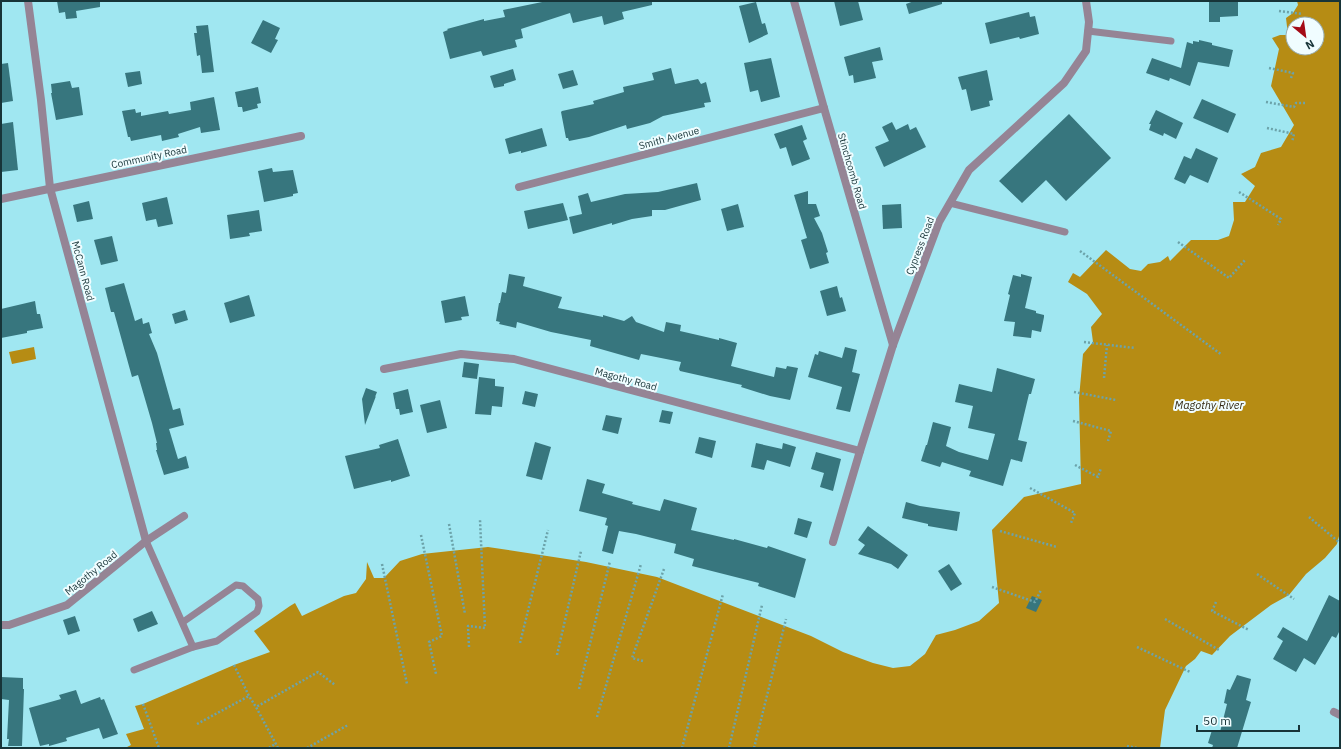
<svg xmlns="http://www.w3.org/2000/svg" width="1341" height="749" viewBox="0 0 1341 749" font-family="'IBM Plex Sans',sans-serif">
  <style>
    .water { fill: #b68c14; fill-rule: evenodd }
    .building { fill: #37767e }
    .lines { fill: none; stroke-linecap: round; stroke-linejoin: round }
    .path { stroke: #6ca3aa; stroke-width: 2.5; stroke-dasharray: 2 2; stroke-linecap: butt }
    .service { stroke: #958495; stroke-width: 7 }
    .minor { stroke: #958495; stroke-width: 8 }
    .labels { text-anchor: middle; dominant-baseline: central; stroke-width: 4; stroke-linejoin: round; paint-order: stroke }
    .street-label { font-size: 10px; fill: #173438; stroke: #f0fdff }
    .water-label { font-size: 11px; font-style: italic; fill: #352b15; stroke: #f0fdff }
  </style>
  <rect width="100%" height="100%" fill="#a0e7f1"/>
  <g class="water">
    <path d="M 1297,1 L 1340,1 L 1340,532 L 1337,544 L 1325,558 L 1306,574 L 1289,595 L 1271,605 L 1230,636 L 1212,655 L 1201,651 L 1195,659 L 1186,666 L 1165,710 L 1160,748 L 125,748 L 131,745 L 126,734 L 144,729 L 135,706 L 143,704 L 234,665 L 270,652 L 254,631 L 290,606 L 295,603 L 302,616 L 344,596 L 356,593 L 366,579 L 367,562 L 374,578 L 384,578 L 400,561 L 422,554 L 488,547 L 586,562 L 657,577 L 811,636 L 843,652 L 873,663 L 893,668 L 910,666 L 925,654 L 936,635 L 955,630 L 979,621 L 999,603 L 992,530 L 1024,497 L 1081,484 L 1079,398 L 1083,354 L 1093,342 L 1091,327 L 1102,314 L 1087,294 L 1068,282 L 1073,273 L 1080,277 L 1106,250 L 1130,269 L 1141,271 L 1148,264 L 1160,262 L 1168,256 L 1170,261 L 1191,240 L 1218,240 L 1229,236 L 1234,220 L 1233,202 L 1245,202 L 1255,186 L 1241,174 L 1255,167 L 1261,153 L 1281,147 L 1294,125 L 1271,86 L 1279,49 L 1272,38 L 1280,35 L 1288,35 L 1286,18 L 1293,13 L 1298,5 ZM 1293,24 L 1317,24 L 1317,48 L 1293,48 Z"/>
    <path d="M 34,347 L 36,359 L 12,364 L 9,352 Z"/>
  </g>
  <g class="building">
    <path d="M 57,1 L 100,1 L 100,7 L 76,11 L 77,18 L 66,19 L 65,12 L 59,13 Z"/>
    <path d="M 547,1 L 652,1 L 652,5 L 622,12 L 624,19 L 604,25 L 602,16 L 573,23 L 570,13 L 521,29 L 523,38 L 515,40 L 517,47 L 483,56 L 481,51 L 450,59 L 443,32 L 448,30 L 447,29 L 484,19 L 484,21 L 505,17 L 503,10 Z"/>
    <path d="M 834,1 L 858,1 L 863,20 L 840,26 Z"/>
    <path d="M 914,1 L 942,1 L 942,4 L 909,14 L 906,4 Z"/>
    <path d="M 1209,1 L 1238,1 L 1238,16 L 1220,17 L 1220,22 L 1209,22 Z"/>
    <path d="M 756,2 L 762,24 L 765,23 L 768,34 L 749,43 L 739,6 Z"/>
    <path d="M 1029,12 L 1030,17 L 1035,16 L 1039,34 L 1020,39 L 1019,37 L 990,44 L 985,23 Z"/>
    <path d="M 263,20 L 280,28 L 275,39 L 278,40 L 271,53 L 251,43 Z"/>
    <path d="M 208,25 L 214,72 L 202,73 L 200,55 L 197,56 L 194,33 L 197,33 L 196,26 Z"/>
    <path d="M 1199,40 L 1212,43 L 1212,45 L 1233,50 L 1229,67 L 1198,62 L 1190,86 L 1170,78 L 1169,81 L 1146,73 L 1152,58 L 1181,68 L 1187,42 L 1193,44 L 1193,41 L 1199,42 Z"/>
    <path d="M 880,47 L 883,60 L 872,62 L 876,78 L 854,83 L 853,75 L 849,76 L 844,57 Z"/>
    <path d="M 771,58 L 780,97 L 761,102 L 758,90 L 750,92 L 744,63 Z"/>
    <path d="M 8,63 L 13,101 L 1,103 L 1,64 Z"/>
    <path d="M 671,68 L 675,84 L 698,79 L 701,84 L 706,82 L 711,102 L 704,103 L 705,107 L 663,116 L 650,123 L 627,129 L 626,125 L 589,137 L 569,141 L 568,138 L 566,138 L 561,112 L 562,111 L 594,104 L 593,101 L 624,92 L 623,87 L 654,80 L 652,73 Z"/>
    <path d="M 513,69 L 516,80 L 504,84 L 504,86 L 494,88 L 490,76 Z"/>
    <path d="M 573,70 L 578,85 L 563,89 L 558,74 Z"/>
    <path d="M 987,70 L 993,100 L 989,101 L 990,106 L 971,111 L 966,89 L 962,90 L 958,77 Z"/>
    <path d="M 140,71 L 142,84 L 128,87 L 125,73 Z"/>
    <path d="M 70,81 L 72,88 L 79,87 L 83,115 L 56,120 L 51,93 L 52,93 L 51,84 Z"/>
    <path d="M 258,87 L 261,103 L 257,104 L 258,108 L 243,112 L 242,107 L 238,107 L 235,92 Z"/>
    <path d="M 214,97 L 220,130 L 201,133 L 200,127 L 178,134 L 179,137 L 162,141 L 161,135 L 131,141 L 130,137 L 128,137 L 122,111 L 135,109 L 136,113 L 141,112 L 141,116 L 168,111 L 169,114 L 191,110 L 190,102 Z"/>
    <path d="M 1202,99 L 1236,114 L 1228,133 L 1193,118 Z"/>
    <path d="M 1156,110 L 1183,123 L 1176,139 L 1164,133 L 1163,136 L 1149,130 L 1151,124 L 1149,124 Z"/>
    <path d="M 1069,114 L 1111,158 L 1066,201 L 1046,180 L 1022,203 L 999,181 Z"/>
    <path d="M 13,122 L 18,170 L 1,172 L 1,124 Z"/>
    <path d="M 892,122 L 896,130 L 908,124 L 910,130 L 916,127 L 926,147 L 884,167 L 875,147 L 889,141 L 882,127 Z"/>
    <path d="M 802,125 L 807,139 L 803,141 L 810,159 L 792,166 L 786,147 L 780,149 L 774,134 Z"/>
    <path d="M 542,128 L 547,146 L 521,153 L 521,151 L 509,154 L 505,139 Z"/>
    <path d="M 1196,148 L 1218,158 L 1208,183 L 1190,175 L 1185,184 L 1174,179 L 1184,156 L 1191,159 Z"/>
    <path d="M 272,168 L 273,172 L 293,170 L 298,193 L 293,194 L 293,196 L 264,202 L 258,171 Z"/>
    <path d="M 697,183 L 701,200 L 665,210 L 652,210 L 652,216 L 632,219 L 612,225 L 612,223 L 573,234 L 569,217 L 582,214 L 578,196 L 588,193 L 591,202 L 625,194 L 658,192 Z"/>
    <path d="M 808,191 L 808,204 L 816,204 L 820,216 L 814,218 L 822,233 L 828,252 L 826,253 L 829,263 L 810,269 L 801,240 L 807,238 L 794,195 Z"/>
    <path d="M 167,197 L 173,224 L 158,227 L 156,219 L 146,221 L 142,203 Z"/>
    <path d="M 89,201 L 93,219 L 77,222 L 73,205 Z"/>
    <path d="M 563,203 L 568,220 L 528,229 L 524,211 Z"/>
    <path d="M 738,204 L 744,227 L 727,231 L 721,209 Z"/>
    <path d="M 901,204 L 902,228 L 883,229 L 882,205 Z"/>
    <path d="M 259,210 L 262,231 L 249,233 L 250,236 L 230,239 L 227,215 Z"/>
    <path d="M 112,236 L 118,261 L 101,265 L 94,240 Z"/>
    <path d="M 509,274 L 525,277 L 523,286 L 562,297 L 558,308 L 603,317 L 603,315 L 624,321 L 632,316 L 636,322 L 664,332 L 666,322 L 681,325 L 680,331 L 719,340 L 719,338 L 737,343 L 731,366 L 774,377 L 776,367 L 786,369 L 787,366 L 798,368 L 791,397 L 790,400 L 770,396 L 741,387 L 742,385 L 680,371 L 679,369 L 681,362 L 641,354 L 639,360 L 590,346 L 591,340 L 551,332 L 517,322 L 516,328 L 499,324 L 500,322 L 496,321 L 499,303 L 500,303 L 502,292 L 506,293 Z"/>
    <path d="M 1021,274 L 1032,277 L 1025,308 L 1036,311 L 1036,313 L 1044,315 L 1044,317 L 1041,332 L 1032,330 L 1031,338 L 1013,336 L 1015,322 L 1004,321 L 1010,295 L 1008,294 L 1013,275 L 1021,277 Z"/>
    <path d="M 124,283 L 135,321 L 142,318 L 143,324 L 149,322 L 152,333 L 149,334 L 157,353 L 173,410 L 180,408 L 184,425 L 169,429 L 178,459 L 186,456 L 189,468 L 164,475 L 156,450 L 157,450 L 156,443 L 157,443 L 152,423 L 138,375 L 132,377 L 114,312 L 111,312 L 105,288 Z"/>
    <path d="M 837,286 L 840,298 L 842,297 L 846,311 L 827,316 L 820,291 Z"/>
    <path d="M 249,295 L 255,316 L 230,323 L 224,303 Z"/>
    <path d="M 465,296 L 469,316 L 461,317 L 462,320 L 445,323 L 441,301 Z"/>
    <path d="M 35,301 L 37,314 L 40,314 L 43,328 L 27,331 L 27,333 L 1,338 L 1,309 Z"/>
    <path d="M 185,310 L 188,320 L 175,324 L 172,314 Z"/>
    <path d="M 845,347 L 857,350 L 852,372 L 860,374 L 850,412 L 836,409 L 842,387 L 808,377 L 815,354 L 818,355 L 819,351 L 842,358 Z"/>
    <path d="M 464,362 L 479,364 L 477,379 L 462,377 Z"/>
    <path d="M 997,368 L 1035,379 L 1031,394 L 1029,394 L 1018,440 L 1027,442 L 1022,462 L 1011,459 L 1003,486 L 969,476 L 971,471 L 942,462 L 940,467 L 921,461 L 926,445 L 927,445 L 933,422 L 951,427 L 946,446 L 959,452 L 988,460 L 995,434 L 968,428 L 973,406 L 955,402 L 959,384 L 992,392 Z"/>
    <path d="M 479,377 L 495,379 L 495,386 L 504,387 L 502,407 L 492,406 L 491,415 L 475,414 Z"/>
    <path d="M 366,388 L 377,392 L 375,397 L 376,396 L 365,425 L 362,399 Z"/>
    <path d="M 408,389 L 413,412 L 400,415 L 399,409 L 396,409 L 393,393 Z"/>
    <path d="M 525,391 L 538,394 L 535,407 L 522,404 Z"/>
    <path d="M 440,400 L 447,428 L 427,433 L 420,405 Z"/>
    <path d="M 662,410 L 673,412 L 670,424 L 659,422 Z"/>
    <path d="M 606,415 L 622,418 L 618,434 L 602,430 Z"/>
    <path d="M 699,437 L 716,441 L 712,458 L 695,453 Z"/>
    <path d="M 398,439 L 410,476 L 391,482 L 391,480 L 354,489 L 345,456 L 380,448 L 379,445 Z"/>
    <path d="M 535,442 L 551,447 L 542,480 L 526,476 Z"/>
    <path d="M 756,443 L 782,449 L 783,443 L 796,447 L 790,467 L 767,460 L 764,470 L 751,467 Z"/>
    <path d="M 816,452 L 841,459 L 833,491 L 820,487 L 824,473 L 811,469 Z"/>
    <path d="M 587,479 L 605,484 L 602,493 L 633,502 L 632,504 L 660,511 L 664,499 L 697,508 L 691,530 L 734,540 L 734,539 L 767,548 L 768,546 L 806,559 L 795,598 L 758,586 L 759,583 L 692,566 L 694,559 L 674,553 L 676,544 L 636,534 L 619,531 L 613,554 L 602,551 L 608,526 L 605,525 L 607,518 L 579,511 Z"/>
    <path d="M 906,502 L 920,506 L 960,512 L 957,531 L 928,526 L 928,524 L 902,518 Z"/>
    <path d="M 798,518 L 812,522 L 807,538 L 794,534 Z"/>
    <path d="M 868,526 L 908,555 L 898,569 L 891,564 L 858,554 L 865,545 L 858,540 Z"/>
    <path d="M 949,564 L 962,584 L 951,591 L 938,571 Z"/>
    <path d="M 1329,595 L 1340,601 L 1340,630 L 1336,638 L 1332,636 L 1315,665 L 1304,658 L 1296,672 L 1273,659 L 1283,641 L 1277,637 L 1283,627 L 1307,641 Z"/>
    <path d="M 1032,596 L 1042,600 L 1036,612 L 1026,608 Z"/>
    <path d="M 152,611 L 158,624 L 138,632 L 133,619 Z"/>
    <path d="M 75,616 L 80,631 L 68,635 L 63,620 Z"/>
    <path d="M 1237,675 L 1251,679 L 1246,700 L 1251,702 L 1237,748 L 1212,748 L 1213,745 L 1208,743 L 1212,730 L 1220,732 L 1227,704 L 1224,703 L 1227,689 L 1230,690 Z"/>
    <path d="M 1,677 L 23,678 L 23,689 L 24,689 L 22,746 L 8,746 L 9,739 L 7,739 L 9,700 L 1,699 Z"/>
    <path d="M 76,690 L 81,704 L 100,697 L 101,700 L 104,699 L 118,734 L 103,739 L 99,728 L 66,738 L 67,741 L 49,746 L 49,744 L 40,746 L 29,708 L 61,699 L 59,695 Z"/>
  </g>
  <g class="lines">
    <g class="path">
      <path d="M 1279,11 L 1302,14"/>
      <path d="M 1269,68 L 1293,73 L 1291,78"/>
      <path d="M 1266,102 L 1294,107 L 1296,103 L 1305,103"/>
      <path d="M 1267,128 L 1294,134 L 1292,142"/>
      <path d="M 1239,192 L 1281,219 L 1278,225"/>
      <path d="M 1178,242 L 1229,278 L 1245,260"/>
      <path d="M 1080,251 L 1222,355"/>
      <path d="M 1084,342 L 1135,348"/>
      <path d="M 1104,378 L 1107,345"/>
      <path d="M 1074,392 L 1116,400"/>
      <path d="M 1073,421 L 1111,431 L 1108,441"/>
      <path d="M 1075,465 L 1098,477 L 1101,468"/>
      <path d="M 1030,488 L 1075,513 L 1071,523"/>
      <path d="M 1309,517 L 1340,543"/>
      <path d="M 449,524 L 465,614"/>
      <path d="M 1000,531 L 1057,547"/>
      <path d="M 421,535 L 442,636 L 429,642 L 436,674"/>
      <path d="M 382,564 L 407,684"/>
      <path d="M 1257,574 L 1294,599"/>
      <path d="M 992,587 L 1035,602 L 1041,590"/>
      <path d="M 1216,602 L 1212,611 L 1249,630"/>
      <path d="M 1165,619 L 1219,650"/>
      <path d="M 520,643 L 548,530"/>
      <path d="M 469,647 L 468,626 L 485,628 L 480,520"/>
      <path d="M 1137,647 L 1190,672"/>
      <path d="M 557,655 L 581,551"/>
      <path d="M 643,661 L 632,658 L 664,569"/>
      <path d="M 234,665 L 249,696 L 256,707"/>
      <path d="M 579,689 L 610,561"/>
      <path d="M 143,704 L 159,748"/>
      <path d="M 597,717 L 641,564"/>
      <path d="M 197,724 L 249,696"/>
      <path d="M 1127,746 L 1137,748"/>
      <path d="M 269,748 L 275,744"/>
      <path d="M 278,748 L 256,707 L 318,672 L 335,685"/>
      <path d="M 307,748 L 348,725"/>
      <path d="M 682,748 L 723,594"/>
      <path d="M 729,748 L 762,605"/>
      <path d="M 754,748 L 786,619"/>
    </g>
    <g class="service">
      <path d="M 1088,31 L 1171,41"/>
      <path d="M 950,203 L 1065,232"/>
      <path d="M 183,622 L 236,585 L 243,586 L 258,599 L 259,606 L 257,612 L 217,641 L 193,647"/>
      <path d="M 134,670 L 193,647 L 146,541"/>
    </g>
    <g class="minor">
      <path d="M 28,1 L 41,100 L 50,188 L 146,541"/>
      <path d="M 794,1 L 824,108 L 893,345"/>
      <path d="M 519,187 L 824,108"/>
      <path d="M 1,199 L 301,136"/>
      <path d="M 384,369 L 461,354 L 514,359 L 860,451"/>
      <path d="M 833,542 L 860,451 L 893,345 L 939,222 L 969,170 L 1064,83 L 1086,51 L 1089,22 L 1086,1"/>
      <path d="M 1,625 L 9,625 L 67,605 L 146,541 L 184,516"/>
      <path d="M 1334,712 L 1340,715"/>
    </g>
  </g>
  <g class="labels">
    <g class="street-label">
      <text transform="translate(669 138) rotate(-15)">Smith Avenue</text>
      <text transform="translate(149 157) rotate(-12)">Community Road</text>
      <text transform="translate(852 171) rotate(74)">Stinchcomb Road</text>
      <text transform="translate(920 246) rotate(-69)">Cypress Road</text>
      <text transform="translate(83 271) rotate(75)">McCann Road</text>
      <text transform="translate(626 379) rotate(15)">Magothy Road</text>
      <text transform="translate(91 573) rotate(-39)">Magothy Road</text>
    </g>
    <g class="water-label">
      <text x="1209" y="405">Magothy River</text>
    </g>
  </g>
  <rect width="1341" height="749" fill="none" stroke="#173438" stroke-width="4"/>
  <g transform="translate(1305 36) rotate(151)"><circle r="19" fill="#f0fdff" stroke="#99adaf"/>
  <path d="M0-3L7 15L0 10L-7 15Z" fill="#a40b16"/>
  <text y="-6" font-size="11" font-weight="bold" text-anchor="middle" fill="#173438">N</text>
  </g>
  <path d="M1197 725v6h102v-6" fill="none" stroke="#173438" stroke-width="2"/>
  <text x="1203" y="725" font-size="12" fill="#173438" stroke="#f0fdff" stroke-width="3" paint-order="stroke">50 m</text>
</svg>
